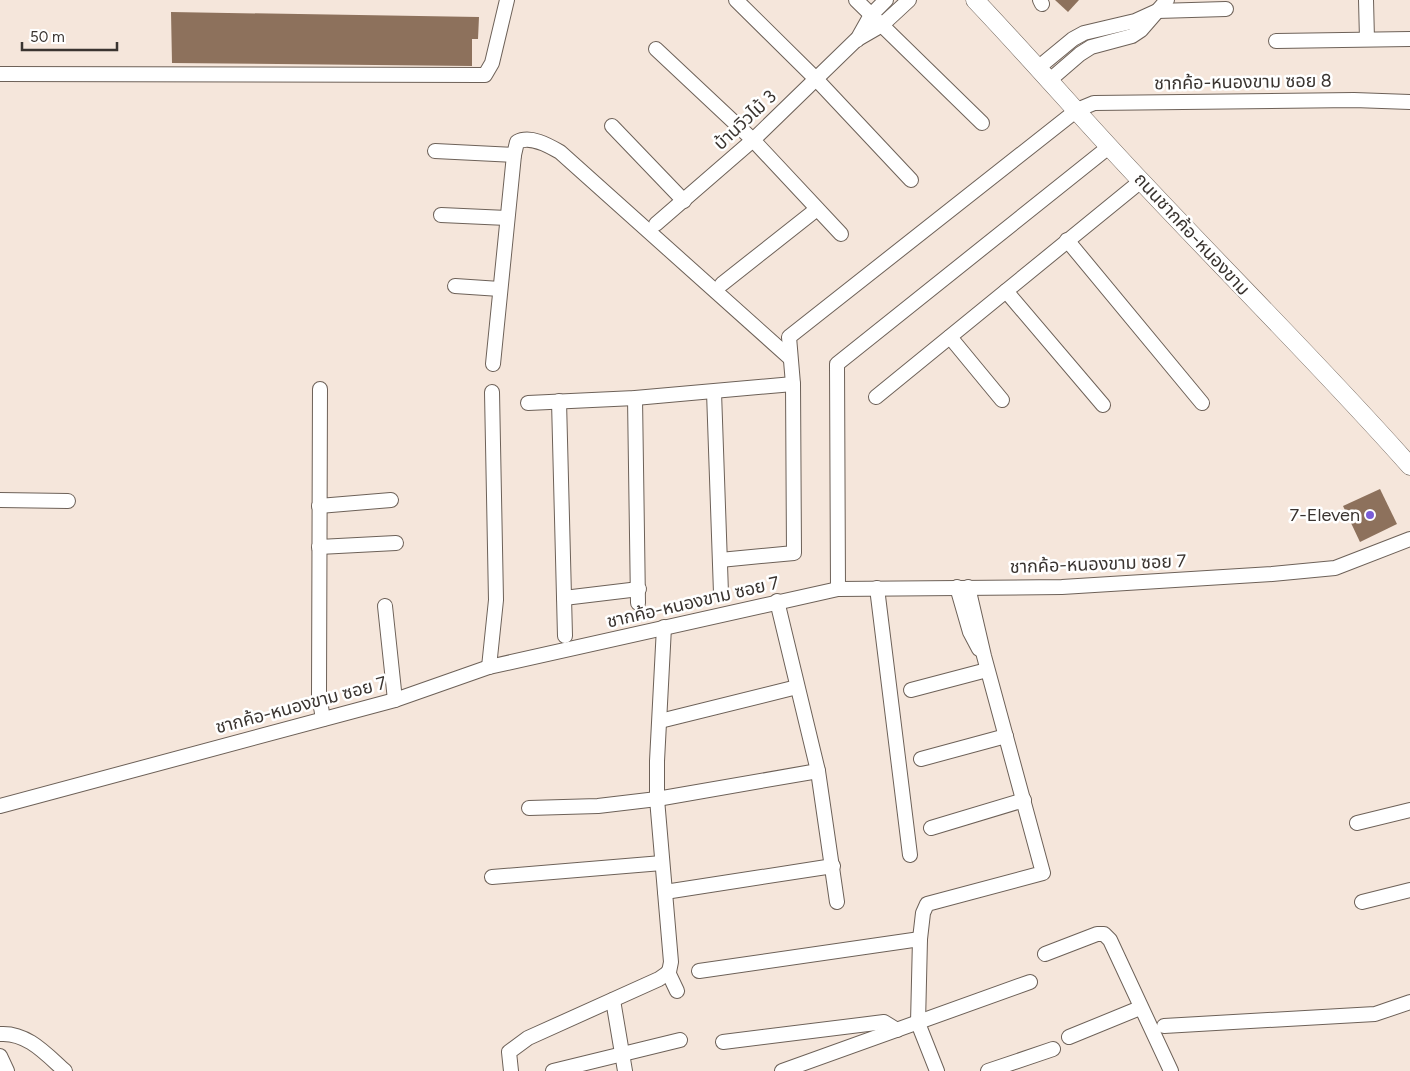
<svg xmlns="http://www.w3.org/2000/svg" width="1410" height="1071" viewBox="0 0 1410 1071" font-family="Figtree,'Noto Sans Thai',sans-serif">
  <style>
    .building { fill: #8d715c }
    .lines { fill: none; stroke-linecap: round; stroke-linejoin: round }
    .minor-casing { stroke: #6d6158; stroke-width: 16 }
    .tertiary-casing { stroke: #6d6158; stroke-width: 19 }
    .minor { stroke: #fff; stroke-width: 14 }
    .tertiary { stroke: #fff; stroke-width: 18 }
    .poi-dot { fill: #795dd7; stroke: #fff; stroke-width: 2 }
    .labels { text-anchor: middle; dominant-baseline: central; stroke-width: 5; stroke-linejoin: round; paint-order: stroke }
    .street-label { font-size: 18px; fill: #3a3430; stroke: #fff }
    .poi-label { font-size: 18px; fill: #3a3430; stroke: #fff; text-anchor: end }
  </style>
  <rect width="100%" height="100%" fill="#f5e6db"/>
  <g class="building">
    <path d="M 1055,0 L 1079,0 L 1068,12 Z"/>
    <path d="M 171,12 L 479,17 L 478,39 L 472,39 L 472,66 L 172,63 Z"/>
    <path d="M 1380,489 L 1397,524 L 1360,542 L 1343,506 Z"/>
  </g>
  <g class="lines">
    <defs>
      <g id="minor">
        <path d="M 736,0 L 817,80 L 911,180"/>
        <path d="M 856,0 L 982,123"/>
        <path d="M 1040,0 L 1042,4"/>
        <path d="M 1366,0 L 1367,39"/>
        <path d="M 857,40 L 871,15 L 886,0"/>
        <path d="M 1276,41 L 1410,39"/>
        <path d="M 656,49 L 753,140 L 841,234"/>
        <path d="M 1039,67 L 1073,39 L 1084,33 L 1135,21 L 1157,11 L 1226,9"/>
        <path d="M 0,74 L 485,75 L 492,63 L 507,0"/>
        <path d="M 1051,79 L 1080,54 L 1091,47 L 1132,36 L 1141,30 L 1167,0"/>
        <path d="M 612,126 L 684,201"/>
        <path d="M 435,151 L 514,155"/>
        <path d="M 441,215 L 507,218"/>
        <path d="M 656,224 L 753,140 L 856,40 L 882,25 L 909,0"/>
        <path d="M 1067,240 L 1202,403"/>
        <path d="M 722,284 L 817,209"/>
        <path d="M 455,286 L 500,289"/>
        <path d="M 1006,291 L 1103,405"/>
        <path d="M 950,337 L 1002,400"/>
        <path d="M 493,364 L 514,155 L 517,142 C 530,135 548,145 560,152 L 790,358"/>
        <path d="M 320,389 L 319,695 L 323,719"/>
        <path d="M 714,392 L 721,593"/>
        <path d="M 876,397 L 1141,181"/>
        <path d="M 635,398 L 638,603"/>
        <path d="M 559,401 L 565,636"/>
        <path d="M 528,403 L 635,398 L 793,384"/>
        <path d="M 0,500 L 68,501"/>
        <path d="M 319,506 L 391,500"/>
        <path d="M 319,547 L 396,543"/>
        <path d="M 720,560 L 794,553 L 793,384 L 789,337 L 1077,110 L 1094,103 L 1354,100 L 1410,102"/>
        <path d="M 957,587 L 970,632 L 979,649"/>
        <path d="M 877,588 L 910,855"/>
        <path d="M 838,589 L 837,364 L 1110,146"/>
        <path d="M 564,598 L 639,589"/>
        <path d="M 777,601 L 818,771 L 837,902"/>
        <path d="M 385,606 L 395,700"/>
        <path d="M 489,667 L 496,600 L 492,392"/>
        <path d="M 911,690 L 987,670"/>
        <path d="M 660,721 L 797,687"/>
        <path d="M 921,759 L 1006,736"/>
        <path d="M 0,806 L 395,700 L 489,667 L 838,589 L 1062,587 L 1272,574 L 1335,568 L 1410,539"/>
        <path d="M 529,808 L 598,806 L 657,799 L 818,771"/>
        <path d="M 1357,823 L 1410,810"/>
        <path d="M 931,828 L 1024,800"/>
        <path d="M 492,877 L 662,863"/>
        <path d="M 665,892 L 833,866"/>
        <path d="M 1362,902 L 1410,890"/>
        <path d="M 1045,954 L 1097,934 L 1104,934 L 1110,940 L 1171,1071"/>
        <path d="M 699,971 L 920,939"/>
        <path d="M 668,972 L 677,991"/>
        <path d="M 613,1000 L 625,1071"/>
        <path d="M 1164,1026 L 1375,1014 L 1410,1002"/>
        <path d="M 0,1034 C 27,1032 46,1054 65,1071"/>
        <path d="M 1069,1037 L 1140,1008"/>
        <path d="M 723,1042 L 884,1022 L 897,1030"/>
        <path d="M 0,1056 L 7,1071"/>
        <path d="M 511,1071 L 509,1052 L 528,1038 L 659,979 L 669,972 L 671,962 L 657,799 L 657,761 L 664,627"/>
        <path d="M 553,1071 L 680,1040"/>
        <path d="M 782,1071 L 1030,982"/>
        <path d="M 937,1071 L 918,1023 L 920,939 L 923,913 L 927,904 L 1043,873 L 984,656 L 968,587"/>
        <path d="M 988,1071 L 1053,1049"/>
      </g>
      <path id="tertiary" d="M 975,0 C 1032,60 1086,123 1143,183 C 1232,278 1324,369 1410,466"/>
    </defs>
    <use href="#minor" class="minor-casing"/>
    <use href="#tertiary" class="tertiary-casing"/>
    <use href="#minor" class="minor"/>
    <use href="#tertiary" class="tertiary"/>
  </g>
  <circle class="poi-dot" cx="1370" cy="515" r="5"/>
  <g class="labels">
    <g class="street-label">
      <text transform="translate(1243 82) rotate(-1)">ชากค้อ-หนองขาม ซอย 8</text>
      <text transform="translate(745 120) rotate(-43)">บ้านวิวไม้ 3</text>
      <text transform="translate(1192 234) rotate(47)">ถนนชากค้อ-หนองขาม</text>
      <text transform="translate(1098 564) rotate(-2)">ชากค้อ-หนองขาม ซอย 7</text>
      <text transform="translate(693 602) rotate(-13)">ชากค้อ-หนองขาม ซอย 7</text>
      <text transform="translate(301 705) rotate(-15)">ชากค้อ-หนองขาม ซอย 7</text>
    </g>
    <g class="poi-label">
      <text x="1360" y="515">7-Eleven</text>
    </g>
  </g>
  <path d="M22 42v8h95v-8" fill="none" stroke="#3a3430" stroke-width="2.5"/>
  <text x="30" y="42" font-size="15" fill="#3a3430" stroke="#ffffff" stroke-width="4" paint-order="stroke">50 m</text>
</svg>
